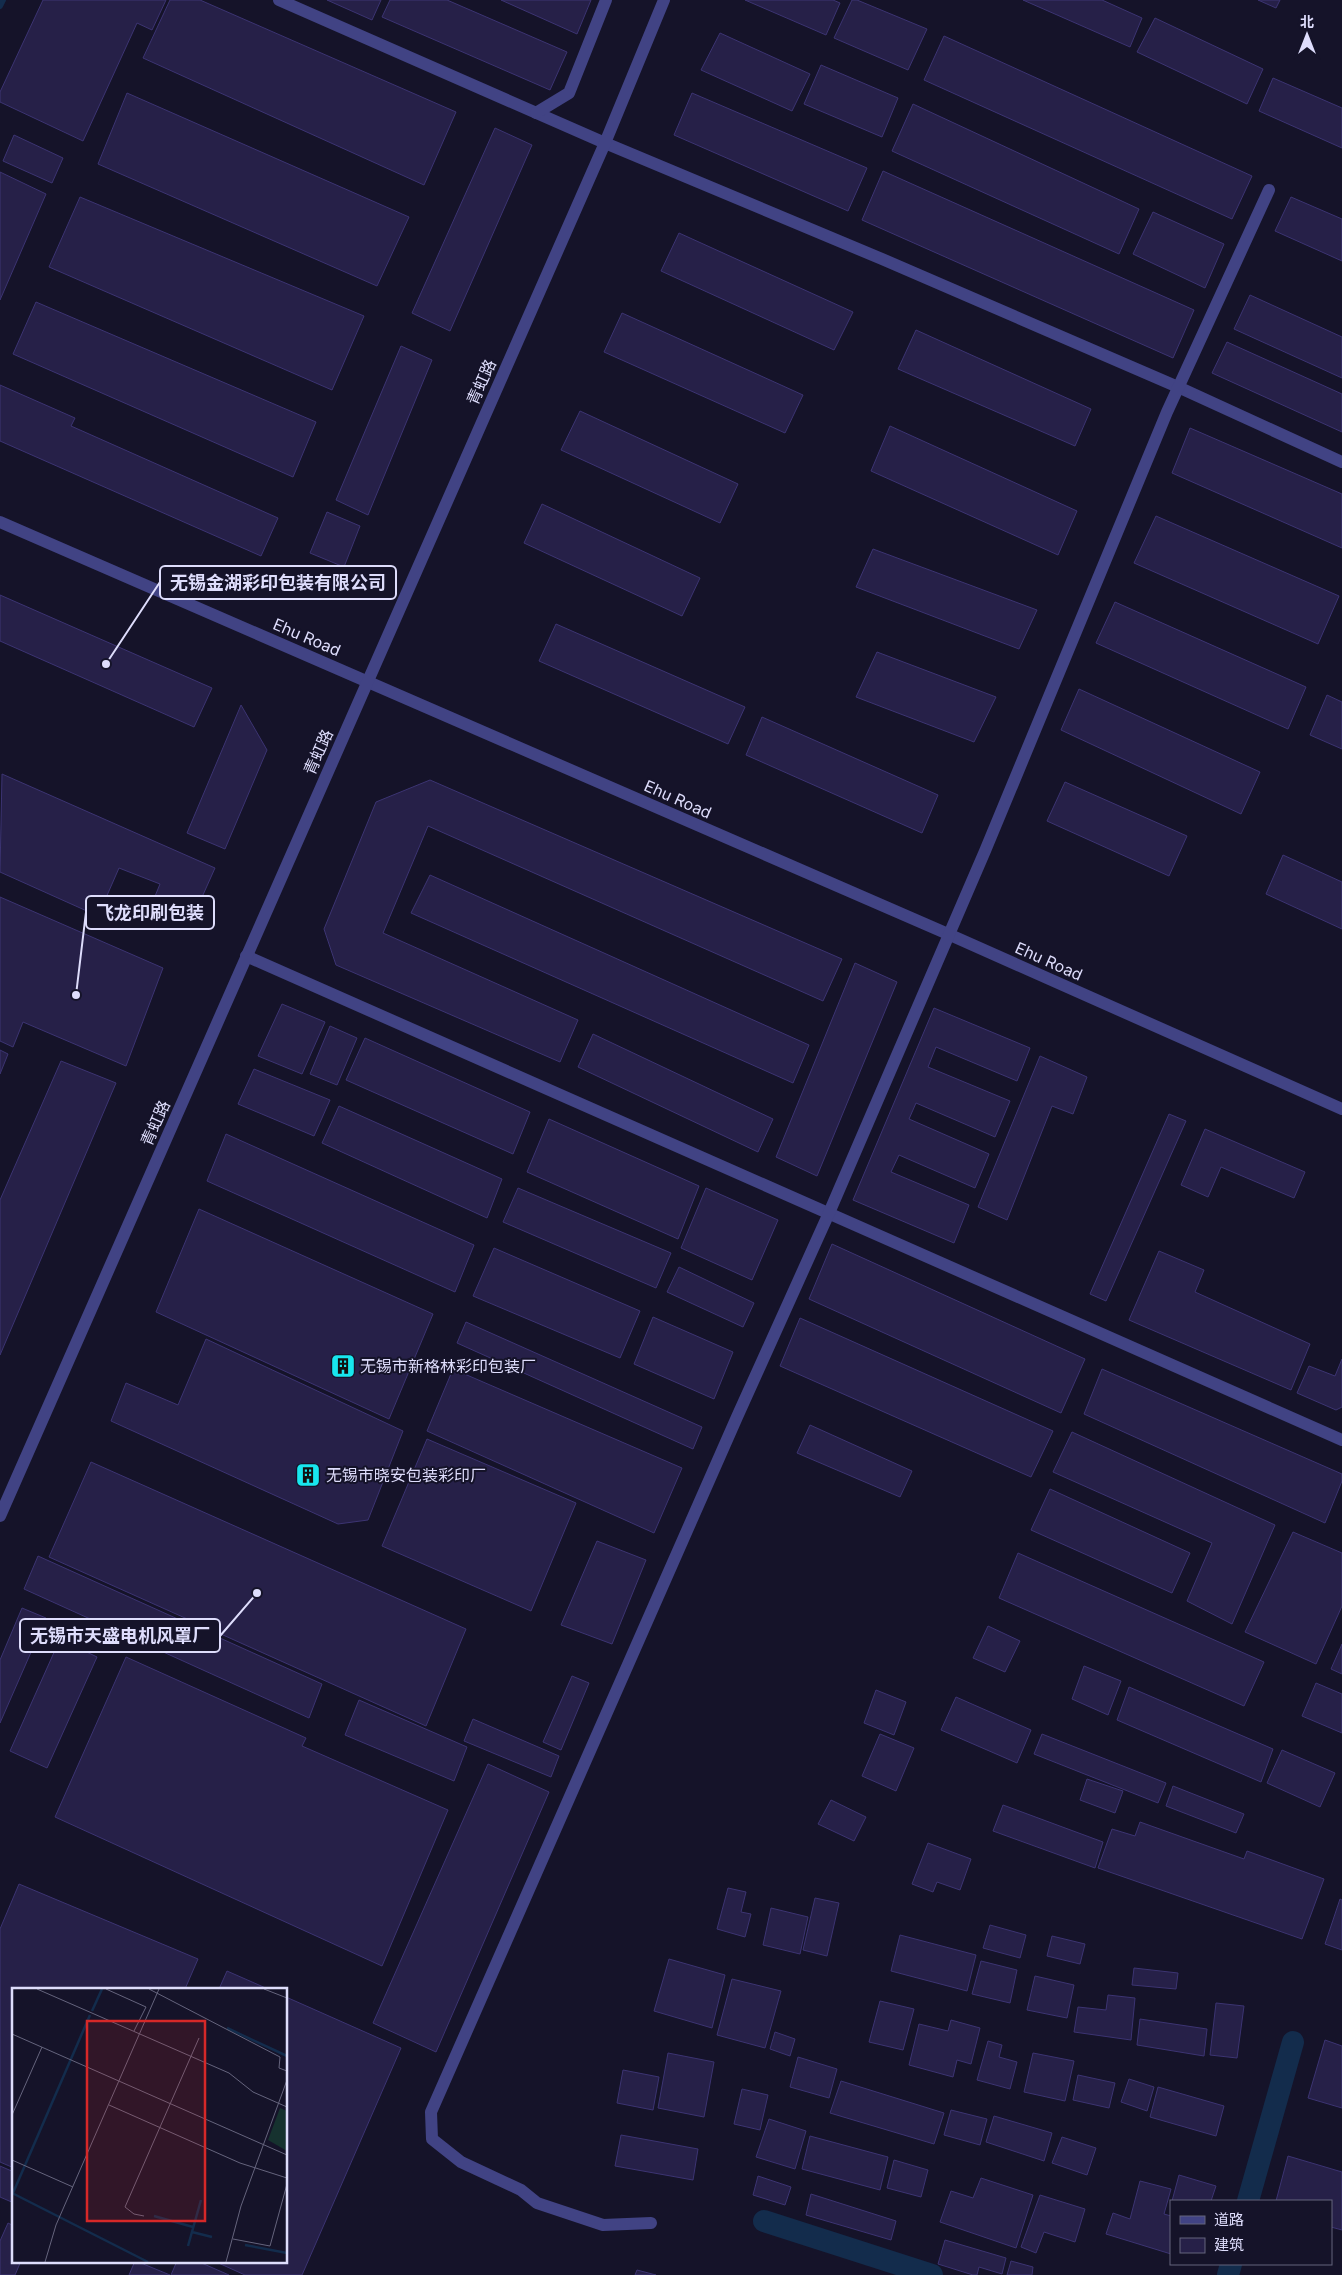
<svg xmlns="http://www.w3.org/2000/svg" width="1342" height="2275" viewBox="0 0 1342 2275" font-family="Inter,'Noto Sans SC',sans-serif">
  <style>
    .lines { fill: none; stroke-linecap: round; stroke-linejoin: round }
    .stream { stroke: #132c4c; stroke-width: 6 }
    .canal { stroke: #132c4c; stroke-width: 22 }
    .building { fill: #262048; stroke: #3c3472 }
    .minor { stroke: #414384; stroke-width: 12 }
    .labels { text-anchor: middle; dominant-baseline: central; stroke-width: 4; stroke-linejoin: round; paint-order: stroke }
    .street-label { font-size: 16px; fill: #deddfc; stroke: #151329 }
    .poi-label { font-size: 16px; fill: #deddfc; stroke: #151329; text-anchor: start }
    .inset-river { fill: none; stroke: #132c4c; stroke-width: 2.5 }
    .inset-road { fill: none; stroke: #65647d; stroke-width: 1 }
    .view { fill: #d62828; fill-opacity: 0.15; stroke: #d62828; stroke-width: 2.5 }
    .inset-edge { fill: none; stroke: #deddfc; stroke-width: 2.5 }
    .leader { fill: none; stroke: #deddfc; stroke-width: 2 }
    .callout-dot { fill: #deddfc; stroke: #151329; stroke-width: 2 }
    .callout { fill: #151329; stroke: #deddfc; stroke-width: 2 }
    .callout-label { font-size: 18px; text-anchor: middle; font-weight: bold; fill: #deddfc }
  </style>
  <rect width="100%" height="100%" fill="#151329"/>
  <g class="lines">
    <path class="stream" d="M 0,6 L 3,0"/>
    <g class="canal">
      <path d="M 1248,2201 L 1293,2042"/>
      <path d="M 764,2221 L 932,2275"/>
      <path d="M 1228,2275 L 1231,2264"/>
    </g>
  </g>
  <g class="building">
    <path d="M 43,0 L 166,0 L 152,30 L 137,23 L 83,141 L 0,102 L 0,92 Z"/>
    <path d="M 170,0 L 200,0 L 456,112 L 424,185 L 143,58 Z"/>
    <path d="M 327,0 L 381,0 L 372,20 Z"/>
    <path d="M 390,0 L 447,0 L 567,52 L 550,90 L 382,17 Z"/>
    <path d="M 501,0 L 591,0 L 577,34 Z"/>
    <path d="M 745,0 L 833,0 L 840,3 L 826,35 Z"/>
    <path d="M 852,0 L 857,0 L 927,29 L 908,70 L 834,38 Z"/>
    <path d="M 1023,0 L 1102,0 L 1142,18 L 1130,47 Z"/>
    <path d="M 1258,0 L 1280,0 L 1276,8 Z"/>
    <path d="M 1155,18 L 1263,69 L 1247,104 L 1137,52 Z"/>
    <path d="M 720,33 L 810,74 L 792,111 L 701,70 Z"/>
    <path d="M 944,36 L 1252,176 L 1232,219 L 924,80 Z"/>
    <path d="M 821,65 L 898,98 L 882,137 L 804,104 Z"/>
    <path d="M 1273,78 L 1342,108 L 1342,148 L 1259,111 Z"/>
    <path d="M 127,93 L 409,217 L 377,286 L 98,164 Z"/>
    <path d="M 692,93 L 867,168 L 848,211 L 674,135 Z"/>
    <path d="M 913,104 L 1139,209 L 1119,254 L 892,151 Z"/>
    <path d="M 495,128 L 532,145 L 450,331 L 412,313 Z"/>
    <path d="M 14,135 L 63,158 L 52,183 L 3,161 Z"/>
    <path d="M 883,171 L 1194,310 L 1173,358 L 862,220 Z"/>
    <path d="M 0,172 L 46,194 L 0,300 Z"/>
    <path d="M 80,197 L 364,316 L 332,390 L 49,267 Z"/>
    <path d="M 1291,197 L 1342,219 L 1342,261 L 1275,231 Z"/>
    <path d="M 1153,212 L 1224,244 L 1205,288 L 1133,254 Z"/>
    <path d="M 679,233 L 853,312 L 834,350 L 661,271 Z"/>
    <path d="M 1250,295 L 1342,337 L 1342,378 L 1234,329 Z"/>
    <path d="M 36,302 L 316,422 L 293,477 L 13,354 Z"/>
    <path d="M 622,313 L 803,395 L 785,433 L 604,352 Z"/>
    <path d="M 916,330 L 1091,409 L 1075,446 L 898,369 Z"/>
    <path d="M 1227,342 L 1342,394 L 1342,432 L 1212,373 Z"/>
    <path d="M 401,346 L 432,360 L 368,515 L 336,500 Z"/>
    <path d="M 0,385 L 75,418 L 71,426 L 278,518 L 261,556 L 0,441 Z"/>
    <path d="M 580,411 L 738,484 L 720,523 L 561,450 Z"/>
    <path d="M 890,426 L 1077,511 L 1058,555 L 871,471 Z"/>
    <path d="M 1190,428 L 1342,494 L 1342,548 L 1172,473 Z"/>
    <path d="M 542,504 L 700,578 L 682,616 L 524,543 Z"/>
    <path d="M 327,512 L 360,526 L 344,567 L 310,553 Z"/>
    <path d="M 1156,516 L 1339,596 L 1318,644 L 1134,563 Z"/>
    <path d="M 873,549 L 1037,610 L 1019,649 L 856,587 Z"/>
    <path d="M 0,595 L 212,688 L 194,727 L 0,641 Z"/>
    <path d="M 1115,602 L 1306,687 L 1288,729 L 1096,643 Z"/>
    <path d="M 556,624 L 745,707 L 728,744 L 539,661 Z"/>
    <path d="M 877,652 L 996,697 L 974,742 L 856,697 Z"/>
    <path d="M 1079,689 L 1260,772 L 1241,814 L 1061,730 Z"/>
    <path d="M 1327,695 L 1342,702 L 1342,749 L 1310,735 Z"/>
    <path d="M 241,705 L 267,750 L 225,849 L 187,833 Z"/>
    <path d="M 762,717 L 938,795 L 922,833 L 746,755 Z"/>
    <path d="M 2,774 L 215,868 L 190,924 L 151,906 L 160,884 L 119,868 L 98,916 L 0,872 Z"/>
    <path d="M 430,780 L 842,959 L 823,1001 L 428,826 L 383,933 L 578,1020 L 560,1062 L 336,965 L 324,929 L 376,802 Z"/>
    <path d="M 1065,782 L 1187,836 L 1169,876 L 1047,821 Z"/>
    <path d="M 1283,855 L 1342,882 L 1342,929 L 1266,894 Z"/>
    <path d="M 430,875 L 809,1045 L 793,1083 L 411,913 Z"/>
    <path d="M 0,897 L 163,968 L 126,1066 L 23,1022 L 13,1047 L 0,1041 Z"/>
    <path d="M 855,963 L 897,982 L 817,1176 L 776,1157 Z"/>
    <path d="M 282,1004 L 325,1022 L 302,1074 L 258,1056 Z"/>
    <path d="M 934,1008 L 1030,1048 L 1017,1081 L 936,1047 L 928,1067 L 1010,1101 L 995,1137 L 916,1103 L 909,1119 L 989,1154 L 975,1188 L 899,1155 L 891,1172 L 969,1205 L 954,1243 L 853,1200 Z"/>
    <path d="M 330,1026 L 357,1038 L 337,1085 L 310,1074 Z"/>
    <path d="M 593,1034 L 773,1119 L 758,1152 L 578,1067 Z"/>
    <path d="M 365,1038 L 530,1112 L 513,1154 L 346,1080 Z"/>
    <path d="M 0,1050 L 8,1054 L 0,1074 Z"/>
    <path d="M 1040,1056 L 1087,1077 L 1073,1114 L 1052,1106 L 1007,1220 L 978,1207 Z"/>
    <path d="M 61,1061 L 116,1083 L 0,1355 L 0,1200 Z"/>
    <path d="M 254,1069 L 330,1100 L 314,1136 L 238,1104 Z"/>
    <path d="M 339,1106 L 502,1179 L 487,1218 L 322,1143 Z"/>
    <path d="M 1169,1114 L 1186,1121 L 1106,1301 L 1090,1294 Z"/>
    <path d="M 549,1119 L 699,1186 L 678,1239 L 527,1172 Z"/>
    <path d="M 1205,1129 L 1305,1172 L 1294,1198 L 1221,1167 L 1208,1197 L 1181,1185 Z"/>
    <path d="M 226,1134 L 474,1245 L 455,1292 L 207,1181 Z"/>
    <path d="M 518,1188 L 671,1253 L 656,1288 L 503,1222 Z"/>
    <path d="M 706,1188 L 778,1220 L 752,1280 L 681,1248 Z"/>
    <path d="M 199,1209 L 433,1314 L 389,1419 L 156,1312 Z"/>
    <path d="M 832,1244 L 1085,1359 L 1061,1413 L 809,1299 Z"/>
    <path d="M 494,1248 L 640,1311 L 620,1358 L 473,1296 Z"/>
    <path d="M 1159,1251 L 1204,1270 L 1195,1292 L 1310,1344 L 1291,1390 L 1129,1320 Z"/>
    <path d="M 679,1267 L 754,1303 L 743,1327 L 667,1292 Z"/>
    <path d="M 653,1317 L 733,1352 L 714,1399 L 634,1364 Z"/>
    <path d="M 800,1318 L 1053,1431 L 1031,1477 L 780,1366 Z"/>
    <path d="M 466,1322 L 702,1427 L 693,1449 L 457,1343 Z"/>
    <path d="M 206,1339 L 403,1431 L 368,1520 L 338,1524 L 111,1421 L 126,1383 L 178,1405 Z"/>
    <path d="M 1342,1359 L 1342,1407 L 1336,1410 L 1297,1393 L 1309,1366 L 1335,1376 Z"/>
    <path d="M 453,1369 L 682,1468 L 654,1533 L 427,1431 Z"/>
    <path d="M 1102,1369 L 1342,1474 L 1342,1481 L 1325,1523 L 1084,1414 Z"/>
    <path d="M 810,1425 L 912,1471 L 900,1497 L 797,1453 Z"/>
    <path d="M 1072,1432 L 1275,1525 L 1232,1624 L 1187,1601 L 1212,1543 L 1053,1472 Z"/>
    <path d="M 427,1439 L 576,1503 L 531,1611 L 382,1546 Z"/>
    <path d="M 91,1462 L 466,1629 L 426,1726 L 49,1557 Z"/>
    <path d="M 1050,1489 L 1190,1553 L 1172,1593 L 1031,1530 Z"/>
    <path d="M 1293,1532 L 1342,1553 L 1342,1606 L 1316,1664 L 1245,1632 Z"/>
    <path d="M 597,1541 L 646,1560 L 612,1644 L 561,1625 Z"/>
    <path d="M 1018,1553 L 1264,1662 L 1244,1706 L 999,1598 Z"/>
    <path d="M 38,1556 L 322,1684 L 309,1718 L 24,1589 Z"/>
    <path d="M 22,1608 L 46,1618 L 0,1723 L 0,1660 Z"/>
    <path d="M 988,1626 L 1020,1641 L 1005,1672 L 973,1658 Z"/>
    <path d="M 60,1639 L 97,1657 L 47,1768 L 10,1751 Z"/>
    <path d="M 1342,1644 L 1342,1674 L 1331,1669 Z"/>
    <path d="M 126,1657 L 306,1738 L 302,1746 L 448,1810 L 382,1966 L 55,1817 Z"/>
    <path d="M 1084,1666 L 1121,1681 L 1108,1715 L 1072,1699 Z"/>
    <path d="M 572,1676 L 589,1683 L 561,1750 L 543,1742 Z"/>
    <path d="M 1316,1683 L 1342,1694 L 1342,1733 L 1302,1716 Z"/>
    <path d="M 1129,1687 L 1273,1749 L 1261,1782 L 1117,1720 Z"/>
    <path d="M 876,1690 L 906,1702 L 894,1735 L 864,1723 Z"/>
    <path d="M 956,1697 L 1031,1730 L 1017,1763 L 941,1730 Z"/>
    <path d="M 359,1700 L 467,1747 L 454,1781 L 345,1735 Z"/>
    <path d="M 473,1719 L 559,1756 L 551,1777 L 464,1741 Z"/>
    <path d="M 880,1734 L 914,1748 L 896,1791 L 862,1776 Z"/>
    <path d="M 1042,1734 L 1166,1783 L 1158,1803 L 1034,1754 Z"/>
    <path d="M 1282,1750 L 1335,1773 L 1320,1807 L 1267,1783 Z"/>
    <path d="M 488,1764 L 549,1792 L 436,2052 L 373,2023 Z"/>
    <path d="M 1087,1779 L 1123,1791 L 1115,1813 L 1080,1800 Z"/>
    <path d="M 1173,1786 L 1244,1814 L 1236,1833 L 1166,1806 Z"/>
    <path d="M 831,1800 L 866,1817 L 854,1841 L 818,1824 Z"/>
    <path d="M 1003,1805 L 1103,1842 L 1095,1868 L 993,1831 Z"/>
    <path d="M 1140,1822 L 1244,1859 L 1247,1851 L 1324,1879 L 1302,1939 L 1098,1868 L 1112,1829 L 1135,1836 Z"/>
    <path d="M 928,1843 L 971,1859 L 960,1890 L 937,1882 L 933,1892 L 912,1884 Z"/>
    <path d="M 19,1884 L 198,1959 L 185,1989 L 14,1989 L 14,2168 L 0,2162 L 0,1929 Z"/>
    <path d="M 728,1888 L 746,1892 L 741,1912 L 751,1914 L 745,1937 L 717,1929 Z"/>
    <path d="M 815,1898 L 839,1903 L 827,1956 L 803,1950 Z"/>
    <path d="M 1340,1899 L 1342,1900 L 1342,1950 L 1325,1944 Z"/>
    <path d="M 771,1908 L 808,1917 L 800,1954 L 763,1945 Z"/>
    <path d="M 990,1925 L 1026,1935 L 1020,1958 L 983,1948 Z"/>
    <path d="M 900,1935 L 976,1955 L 967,1991 L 891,1971 Z"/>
    <path d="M 1052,1936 L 1085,1944 L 1080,1964 L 1047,1956 Z"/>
    <path d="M 669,1959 L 725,1975 L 712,2028 L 654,2011 Z"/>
    <path d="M 981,1961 L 1017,1970 L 1010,2003 L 972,1994 Z"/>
    <path d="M 1134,1968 L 1178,1973 L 1176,1989 L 1132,1985 Z"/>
    <path d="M 227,1971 L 268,1989 L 219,1989 Z"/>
    <path d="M 1035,1976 L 1074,1985 L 1067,2018 L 1027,2010 Z"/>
    <path d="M 732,1979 L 781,1991 L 765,2048 L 717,2035 Z"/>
    <path d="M 1108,1995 L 1135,1998 L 1131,2040 L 1074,2032 L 1078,2007 L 1106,2010 Z"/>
    <path d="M 286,1997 L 401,2048 L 302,2275 L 245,2275 L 214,2261 L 286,2261 Z"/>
    <path d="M 880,2001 L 914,2009 L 903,2050 L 869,2042 Z"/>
    <path d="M 1216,2003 L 1244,2006 L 1237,2058 L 1210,2055 Z"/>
    <path d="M 1140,2019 L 1207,2029 L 1204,2056 L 1137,2045 Z"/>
    <path d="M 951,2020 L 980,2028 L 971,2064 L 957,2060 L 953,2077 L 909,2065 L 919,2024 L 948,2031 Z"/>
    <path d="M 775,2032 L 795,2039 L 790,2056 L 770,2049 Z"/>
    <path d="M 1325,2040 L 1342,2046 L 1342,2108 L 1308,2098 Z"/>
    <path d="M 988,2041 L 1002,2045 L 999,2057 L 1017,2062 L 1010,2089 L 977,2080 Z"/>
    <path d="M 668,2053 L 714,2062 L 704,2117 L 658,2108 Z"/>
    <path d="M 1033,2053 L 1074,2061 L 1065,2101 L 1024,2092 Z"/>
    <path d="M 798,2057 L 837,2069 L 829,2098 L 790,2087 Z"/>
    <path d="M 623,2070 L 659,2077 L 653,2110 L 617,2103 Z"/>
    <path d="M 1078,2075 L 1115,2083 L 1109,2108 L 1073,2100 Z"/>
    <path d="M 1129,2079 L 1154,2087 L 1147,2111 L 1121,2102 Z"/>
    <path d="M 841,2081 L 944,2113 L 934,2144 L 830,2113 Z"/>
    <path d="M 1158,2087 L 1224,2106 L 1216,2136 L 1150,2117 Z"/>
    <path d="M 742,2089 L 768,2095 L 760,2130 L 734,2124 Z"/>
    <path d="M 951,2110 L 987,2119 L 980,2145 L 944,2135 Z"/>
    <path d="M 994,2116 L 1052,2133 L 1044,2161 L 986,2142 Z"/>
    <path d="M 769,2119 L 806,2131 L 795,2169 L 756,2157 Z"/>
    <path d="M 621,2135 L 698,2149 L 693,2180 L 615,2166 Z"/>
    <path d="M 810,2136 L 888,2157 L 880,2190 L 802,2169 Z"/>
    <path d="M 1062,2137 L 1096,2148 L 1087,2175 L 1052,2163 Z"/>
    <path d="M 1288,2156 L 1342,2172 L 1342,2230 L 1331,2227 L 1331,2201 L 1276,2201 Z"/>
    <path d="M 894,2160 L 928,2170 L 921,2197 L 887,2188 Z"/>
    <path d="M 0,2166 L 14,2172 L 14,2203 L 0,2197 Z"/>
    <path d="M 1179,2175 L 1216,2186 L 1211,2201 L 1172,2201 Z"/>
    <path d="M 758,2176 L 791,2187 L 785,2205 L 753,2195 Z"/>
    <path d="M 981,2178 L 1033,2195 L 1016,2248 L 940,2222 L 951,2191 L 973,2198 Z"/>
    <path d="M 1140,2181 L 1171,2189 L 1164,2214 L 1171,2216 L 1171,2254 L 1106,2234 L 1113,2213 L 1130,2219 Z"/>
    <path d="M 811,2194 L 896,2221 L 891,2240 L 806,2215 Z"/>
    <path d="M 1040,2195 L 1085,2209 L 1075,2242 L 1044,2232 L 1036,2253 L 1021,2247 Z"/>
    <path d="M 8,2223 L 14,2226 L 14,2261 L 21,2261 L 15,2275 L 0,2275 L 0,2241 Z"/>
    <path d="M 945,2240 L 1006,2258 L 1002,2274 L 979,2267 L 977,2275 L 973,2275 L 938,2264 Z"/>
    <path d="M 135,2261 L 136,2261 L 170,2275 L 129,2275 Z"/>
    <path d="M 177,2261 L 197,2261 L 229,2275 L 171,2275 Z"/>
    <path d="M 1011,2261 L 1033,2267 L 1032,2275 L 1007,2275 Z"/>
    <path d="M 637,2270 L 656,2275 L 635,2275 Z"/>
  </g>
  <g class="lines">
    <g class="minor">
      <path d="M 279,0 L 605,143 L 882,259 L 1178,387 L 1342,462"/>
      <path d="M 536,113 L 569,93 L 606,0"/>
      <path d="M 0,522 L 948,934 L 1342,1109"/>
      <path d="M 246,956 L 1342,1440"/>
      <path d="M 0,1516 L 605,143 L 664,0"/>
      <path d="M 651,2223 L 603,2225 L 537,2203 L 521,2190 L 461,2162 L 432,2139 L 431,2112 L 737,1417 L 829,1213 L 985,851 L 1167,412 L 1269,190"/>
    </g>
  </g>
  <defs>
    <symbol id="building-square" viewBox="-11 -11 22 22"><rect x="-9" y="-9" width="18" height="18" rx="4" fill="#18e6ee" stroke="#151329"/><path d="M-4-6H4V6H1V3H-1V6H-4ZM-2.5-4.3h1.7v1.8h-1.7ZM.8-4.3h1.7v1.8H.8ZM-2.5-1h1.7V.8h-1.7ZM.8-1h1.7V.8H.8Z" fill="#111"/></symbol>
  </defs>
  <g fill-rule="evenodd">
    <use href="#building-square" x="329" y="1352" width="28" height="28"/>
    <use href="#building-square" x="294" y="1461" width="28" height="28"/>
  </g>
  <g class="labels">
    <g class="street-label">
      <text transform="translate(481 382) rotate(-66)">青虹路</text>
      <text transform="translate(307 637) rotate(23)">Ehu Road</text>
      <text transform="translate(318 752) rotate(-66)">青虹路</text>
      <text transform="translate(678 799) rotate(24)">Ehu Road</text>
      <text transform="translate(1049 961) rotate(24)">Ehu Road</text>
      <text transform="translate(155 1123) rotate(-66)">青虹路</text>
    </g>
    <g class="poi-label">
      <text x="360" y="1366">无锡市新格林彩印包装厂</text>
      <text x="326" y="1475">无锡市晓安包装彩印厂</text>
    </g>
  </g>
  <g transform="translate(12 1988)">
    <rect width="275" height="275" fill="#151329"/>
    <path d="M 268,120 L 275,123 L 275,163 L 256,152 Z" fill="#16322f"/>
    <path class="inset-river" d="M 80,23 L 90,1M 215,40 L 275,68M 0,205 L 136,274M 1,205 L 78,27M 142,228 L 181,239M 180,244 L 200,249M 233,257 L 275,265M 176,258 L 189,212"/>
    <path class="inset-road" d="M 25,1 L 217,85 L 241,104 L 275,119M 94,1 L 134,19 L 122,43M 137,1 L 268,69 L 267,80 L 275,83M 252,1 L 275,10M 0,46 L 275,167M 97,117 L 228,175 L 275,190M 0,127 L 30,59M 0,172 L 61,199M 132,228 L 122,226 L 113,219 L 187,50M 221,251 L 258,258 L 275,196M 33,274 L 44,237 L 147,1M 214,274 L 229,218 L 275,92"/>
    <path class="view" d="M 75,33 L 193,33 L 193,233 L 75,233 Z"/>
    <rect width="275" height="275" class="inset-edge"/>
  </g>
  <path class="leader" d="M106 664L160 582M76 995L86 912M257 1593L220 1636"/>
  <g class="callout-dot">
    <circle cx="106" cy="664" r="5"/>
    <circle cx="76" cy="995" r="5"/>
    <circle cx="257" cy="1593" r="5"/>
  </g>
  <g class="callout">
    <rect x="160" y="566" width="236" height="33" rx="5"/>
    <rect x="86" y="896" width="128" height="33" rx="5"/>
    <rect x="20" y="1619" width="200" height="33" rx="5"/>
  </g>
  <g class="callout-label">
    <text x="278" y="589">无锡金湖彩印包装有限公司</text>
    <text x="150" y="919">飞龙印刷包装</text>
    <text x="120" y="1642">无锡市天盛电机风罩厂</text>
  </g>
  <rect x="1170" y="2200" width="162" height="65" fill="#151329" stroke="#65647d"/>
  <rect x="1180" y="2216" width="25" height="8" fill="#414384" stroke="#65647d"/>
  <text x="1214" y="2225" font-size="15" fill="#deddfc">道路</text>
  <rect x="1180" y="2238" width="25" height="15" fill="#262048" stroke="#65647d"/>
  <text x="1214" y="2250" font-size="15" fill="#deddfc">建筑</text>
  <g transform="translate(1307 35)" stroke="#151329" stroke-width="4" paint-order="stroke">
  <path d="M0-4L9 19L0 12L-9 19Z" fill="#deddfc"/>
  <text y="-8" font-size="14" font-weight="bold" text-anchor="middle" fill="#deddfc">北</text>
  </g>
</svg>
